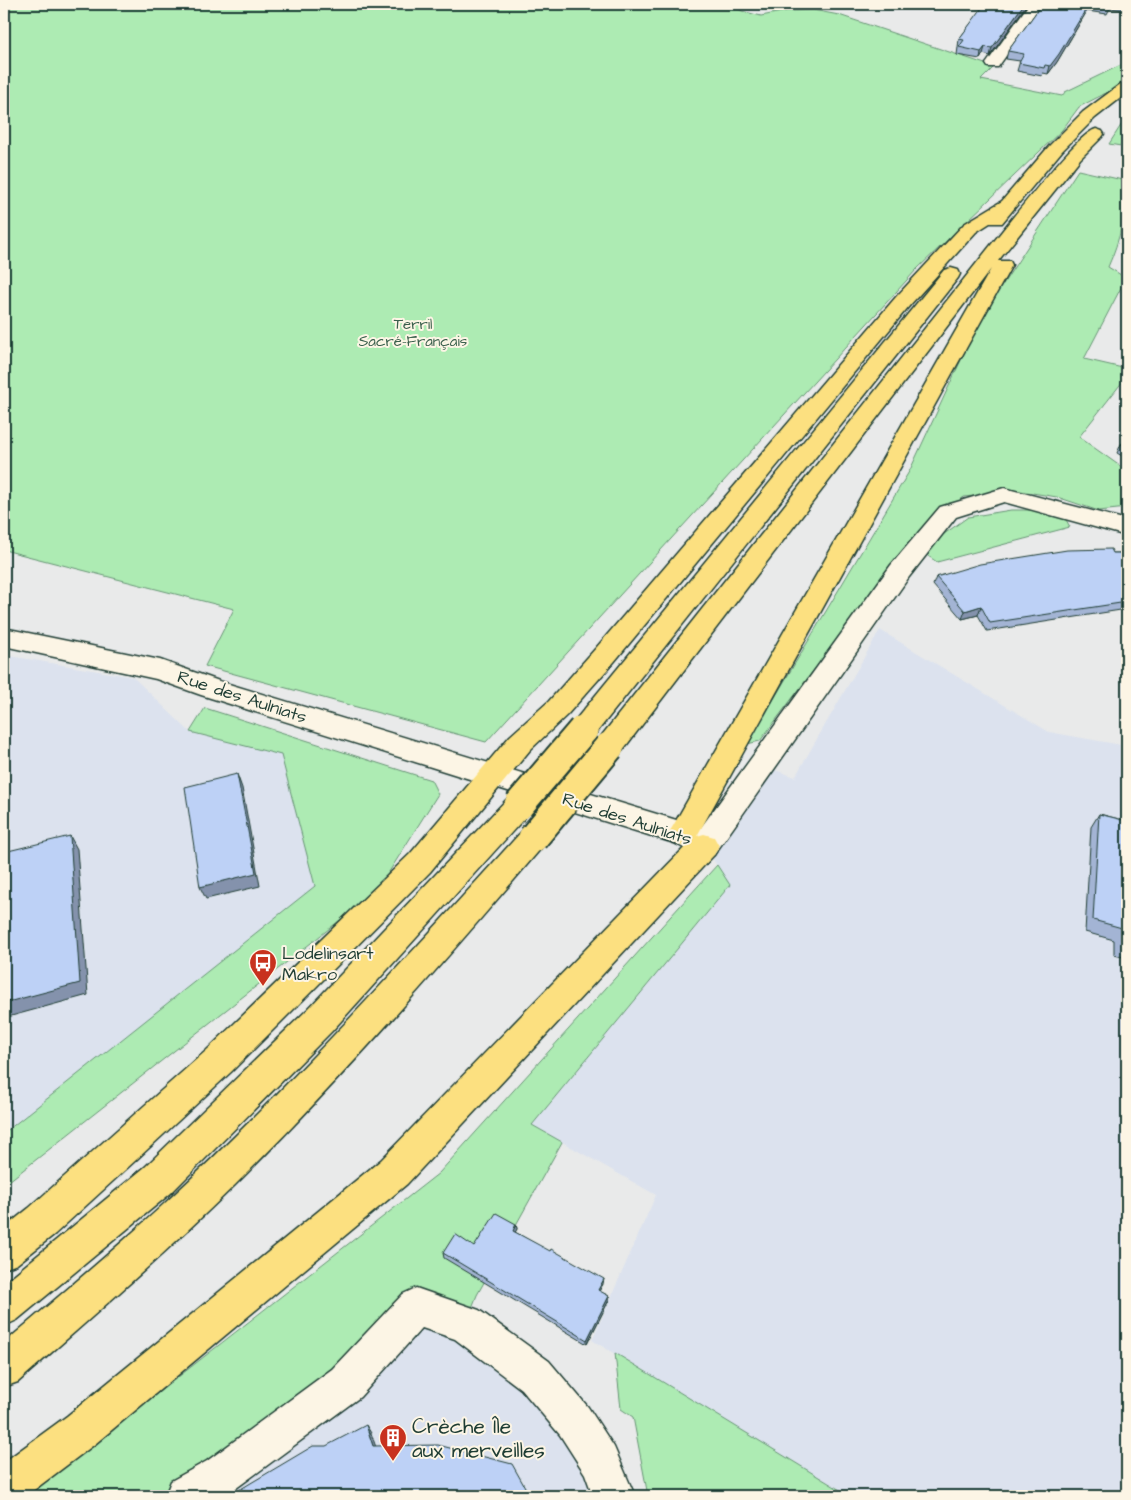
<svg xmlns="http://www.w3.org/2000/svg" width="1131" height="1500" viewBox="0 0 1131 1500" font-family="'Architects Daughter',sans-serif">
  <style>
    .built { fill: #dce2ee }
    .green { fill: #adebb3; stroke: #669474 }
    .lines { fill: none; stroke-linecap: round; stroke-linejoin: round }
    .street-casing { stroke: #1f3d34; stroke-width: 3 }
    .highway-casing { stroke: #1f3d34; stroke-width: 3 }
    .street { fill: #fcf5e5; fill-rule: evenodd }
    .highway { fill: #fce080; fill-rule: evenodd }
    .highway-bridge-casing { stroke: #1f3d34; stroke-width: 33; stroke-linecap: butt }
    .highway-bridge { stroke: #fce080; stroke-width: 29 }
    .wall { fill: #a3b4d4; stroke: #1f3d34 }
    .shaded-wall { fill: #8492ac; stroke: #1f3d34 }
    .building { fill: #bdd1f6; stroke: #1f3d34 }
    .labels { text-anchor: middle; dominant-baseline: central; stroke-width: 4; stroke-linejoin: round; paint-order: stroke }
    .far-park-label { font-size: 15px; fill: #3b604d; stroke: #fcf5e5 }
    .street-label { font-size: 18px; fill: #1f3d34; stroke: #fcf5e5 }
    .poi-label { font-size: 18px; fill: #1f3d34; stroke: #fcf5e5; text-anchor: start }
    .near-poi-label { font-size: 21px; fill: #1f3d34; stroke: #fcf5e5; text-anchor: start }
  </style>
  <rect width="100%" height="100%" fill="#e9eaea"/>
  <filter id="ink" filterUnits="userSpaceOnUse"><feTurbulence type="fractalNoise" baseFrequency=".02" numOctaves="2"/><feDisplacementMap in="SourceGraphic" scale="10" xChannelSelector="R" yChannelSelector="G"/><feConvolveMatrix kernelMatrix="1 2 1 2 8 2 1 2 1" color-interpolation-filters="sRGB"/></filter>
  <g filter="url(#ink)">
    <g class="built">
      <path d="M 880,630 L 1049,732 L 1127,746 L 1127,1496 L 850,1496 L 592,1340 L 656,1195 L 532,1125 L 730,885 L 704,846 L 761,765 L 795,777 Z"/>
      <path d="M 4,655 L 133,677 L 190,732 L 281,755 L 315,886 L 4,1146 Z"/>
      <path d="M 438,1290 L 574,1421 L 596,1496 L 167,1496 Z"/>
    </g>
    <g class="green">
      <path d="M 4,4 L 728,4 L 742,11 L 761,16 L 787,11 L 813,10 L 839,15 L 994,67 L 981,80 L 1062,96 L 1065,92 L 1127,62 L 1127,82 L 1079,107 L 1062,130 L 917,269 L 486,742 L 205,666 L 234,609 L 4,550 Z"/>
      <path d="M 1127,116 L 1127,147 L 1109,144 Z"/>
      <path d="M 1078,170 L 1127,181 C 1127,210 1120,240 1108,267 L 1126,278 L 1084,359 L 1127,369 L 1127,376 L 1079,437 L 1127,471 L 1127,508 L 1099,511 L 1057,497 L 1020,491 L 964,497 L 916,535 L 760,741 L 747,744 L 910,470 L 980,319 Z"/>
      <path d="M 1011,510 L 1048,510 L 1064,516 L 1070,527 L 937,562 L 928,556 L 930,544 L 968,517 Z"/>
      <path d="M 205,708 L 431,780 L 438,794 L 377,891 L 4,1185 L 4,1133 L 315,886 L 281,755 L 190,732 Z"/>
      <path d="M 717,865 L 730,885 L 532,1125 L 562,1142 L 477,1295 L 466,1323 L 416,1307 L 322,1400 L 177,1496 L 26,1496 L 439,1173 Z"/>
      <path d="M 615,1353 L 850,1496 L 648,1496 L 633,1417 L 621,1409 Z"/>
    </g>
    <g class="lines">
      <defs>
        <g id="street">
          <path d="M 1029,4 L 1043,4 L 998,67 L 988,67 L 986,64 Z"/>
          <path d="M 1004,488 L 1127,520 L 1127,536 L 1004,502 L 956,517 L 909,577 L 714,855 L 704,858 L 674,843 L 201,695 L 156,679 L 4,646 L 4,628 L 160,660 L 219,681 L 683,822 L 700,829 L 891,565 L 940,507 Z"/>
          <path d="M 416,1288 L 479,1310 L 549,1361 L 588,1407 L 614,1447 L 635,1496 L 593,1496 L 585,1474 L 560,1435 L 521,1389 L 455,1339 L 422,1328 L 360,1397 L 235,1489 L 224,1496 L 165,1496 L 171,1481 L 207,1461 L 332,1369 L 403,1294 Z"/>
        </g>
        <g id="highway">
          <path d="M 1127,82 L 1127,93 L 1095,118 L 1062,151 L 1002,223 L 990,223 L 976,232 L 910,305 L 614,662 L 567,715 L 530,750 L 430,872 L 317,986 L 231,1072 L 136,1160 L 55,1234 L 17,1264 L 4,1269 L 4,1228 L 29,1208 L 207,1050 L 410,854 L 510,736 L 549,701 L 596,648 L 896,297 L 964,224 L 1002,201 L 1050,145 L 1083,112 L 1122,83 Z"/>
          <path d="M 1096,129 L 1102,131 L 1104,134 L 1102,137 L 1080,159 L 998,261 L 1010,261 L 1012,265 L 697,836 L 704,834 L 714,837 L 719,846 L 714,855 L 407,1184 L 95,1444 L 26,1496 L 4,1496 L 4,1462 L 67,1416 L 381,1160 L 687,845 L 683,846 L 673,842 L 668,834 L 673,826 L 991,269 L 619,755 L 609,758 L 599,755 L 595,747 L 599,739 L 1014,216 C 1029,199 1078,134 1096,129 Z"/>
          <path d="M 951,268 L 958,270 L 960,274 L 958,278 L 593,737 L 583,740 L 573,737 L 569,730 L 573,723 L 944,270 Z"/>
          <path d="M 519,794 L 529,797 L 533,805 L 529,813 L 332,1031 L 171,1193 L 17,1320 L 4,1326 L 4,1283 L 145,1167 L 308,1009 L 509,797 Z"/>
          <path d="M 533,826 L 543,830 L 548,838 L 543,846 C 444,962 344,1077 236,1184 C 166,1253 92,1317 18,1382 L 4,1387 L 4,1343 C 58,1297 112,1252 164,1204 C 291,1086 407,958 523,830 Z"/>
        </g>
      </defs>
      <use href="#street" class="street-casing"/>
      <use href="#highway" class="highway-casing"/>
      <use href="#street" class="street"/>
      <use href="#highway" class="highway"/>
      <defs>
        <g id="highway-bridge">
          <path d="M 519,805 L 583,730"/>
          <path d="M 533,838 L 609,747"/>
        </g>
      </defs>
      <use href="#highway-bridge" class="highway-bridge-casing"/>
      <use href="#highway-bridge" class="highway-bridge"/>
    </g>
    <g class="wall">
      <path d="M 950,4 L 1027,4 L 990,56 L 983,54 L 980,59 L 957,55 L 959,39 L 982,9 Z"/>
      <path d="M 1042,4 L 1127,4 L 1127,10 L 1110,8 L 1107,14 L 1087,11 L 1057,62 L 1048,74 L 1043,73 L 1042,76 L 1017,71 L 1020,61 L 1006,59 L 1008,51 Z"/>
      <path d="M 1127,440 L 1127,459 L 1117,453 L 1121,444 Z"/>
      <path d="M 1113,553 L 1127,553 L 1127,609 L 987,631 L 978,615 L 962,619 L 933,585 L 936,577 Z"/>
      <path d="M 1099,814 L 1127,821 L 1127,958 L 1114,955 L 1114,940 L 1085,932 L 1091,827 Z"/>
      <path d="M 516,1224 L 517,1229 L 515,1232 L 603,1284 L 599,1291 L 609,1296 L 609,1300 L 587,1344 L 444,1258 L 443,1253 L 474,1247 Z"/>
    </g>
    <g class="shaded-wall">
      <path d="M 1024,4 L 1027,4 L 990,56 L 992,48 Z"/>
      <path d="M 1089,4 L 1087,11 L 1057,62 L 1048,74 L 1050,66 Z"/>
      <path d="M 985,47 L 983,54 L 980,59 L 981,52 Z"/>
      <path d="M 981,606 L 978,615 L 962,619 L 965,611 Z"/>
      <path d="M 237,774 L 242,788 L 260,886 L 206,899 L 200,887 Z"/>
      <path d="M 70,836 L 77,849 L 88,995 L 4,1018 L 4,1003 Z"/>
      <path d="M 516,1224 L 517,1229 L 513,1236 L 513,1231 Z"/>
      <path d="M 604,1279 L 603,1284 L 597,1295 L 598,1290 Z"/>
      <path d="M 609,1296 L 609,1300 L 587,1344 L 587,1340 Z"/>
      <path d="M 366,1425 L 371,1433 L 378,1453 L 373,1446 Z"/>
    </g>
    <g class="building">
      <path d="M 985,4 L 1024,4 L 992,48 L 985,47 L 981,52 L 959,47 L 964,40 L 959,39 Z"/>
      <path d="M 1042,4 L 1089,4 L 1059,54 L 1050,66 L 1045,65 L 1044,68 L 1019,63 L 1024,54 L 1008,51 Z"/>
      <path d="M 1090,4 L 1111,4 L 1109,7 Z"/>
      <path d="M 1127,440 L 1127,448 L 1121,444 Z"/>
      <path d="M 1111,549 L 1113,553 L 1127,553 L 1127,602 L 990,623 L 981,606 L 965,611 L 936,577 L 980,564 L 1067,550 Z"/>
      <path d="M 237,774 L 256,873 L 200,887 L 185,787 Z"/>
      <path d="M 1099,814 L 1127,821 L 1127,945 L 1122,943 L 1122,928 L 1093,920 Z"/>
      <path d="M 70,836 L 80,983 L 4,1003 L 4,852 Z"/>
      <path d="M 496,1213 L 516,1224 L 513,1231 L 550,1251 L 551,1249 L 604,1279 L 598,1290 L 609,1296 L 587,1340 L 443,1253 L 455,1234 L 474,1247 Z"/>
      <path d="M 366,1425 L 373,1446 L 438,1445 L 512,1464 L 530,1496 L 229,1496 L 313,1446 L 326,1446 Z"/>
    </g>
  </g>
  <defs>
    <symbol id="bus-pin" viewBox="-11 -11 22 30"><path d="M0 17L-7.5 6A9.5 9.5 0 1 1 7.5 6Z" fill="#c8321e" stroke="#fcf5e5"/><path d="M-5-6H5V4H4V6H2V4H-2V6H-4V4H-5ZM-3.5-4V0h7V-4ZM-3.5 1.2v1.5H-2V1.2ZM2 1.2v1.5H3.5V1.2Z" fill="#fff"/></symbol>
    <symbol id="building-pin" viewBox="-11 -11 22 30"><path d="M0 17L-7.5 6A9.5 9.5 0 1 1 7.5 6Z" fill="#c8321e" stroke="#fcf5e5"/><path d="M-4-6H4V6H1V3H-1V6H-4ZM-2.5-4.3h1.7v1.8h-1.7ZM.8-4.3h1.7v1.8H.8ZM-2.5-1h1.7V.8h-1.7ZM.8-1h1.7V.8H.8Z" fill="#fff"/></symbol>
  </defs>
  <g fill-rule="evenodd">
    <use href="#bus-pin" x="247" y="947" width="32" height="43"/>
    <use href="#building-pin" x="377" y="1422" width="32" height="43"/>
  </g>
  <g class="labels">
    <g class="far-park-label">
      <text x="413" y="324">Terril<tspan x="413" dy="17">Sacré-Français</tspan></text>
    </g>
    <g class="street-label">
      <text transform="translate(242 697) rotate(18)">Rue des Aulniats</text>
      <text transform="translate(627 819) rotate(18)">Rue des Aulniats</text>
    </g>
    <g class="poi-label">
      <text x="282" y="953">Lodelinsart<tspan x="282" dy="21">Makro</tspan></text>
    </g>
    <g class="near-poi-label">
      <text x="412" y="1426">Crèche Île<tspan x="412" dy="24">aux merveilles</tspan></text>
    </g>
  </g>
  <rect width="1131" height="1500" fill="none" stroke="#fcf5e5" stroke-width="20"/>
  <rect x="10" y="10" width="1111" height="1480" fill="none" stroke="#1f3d34" stroke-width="2" filter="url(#ink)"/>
</svg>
